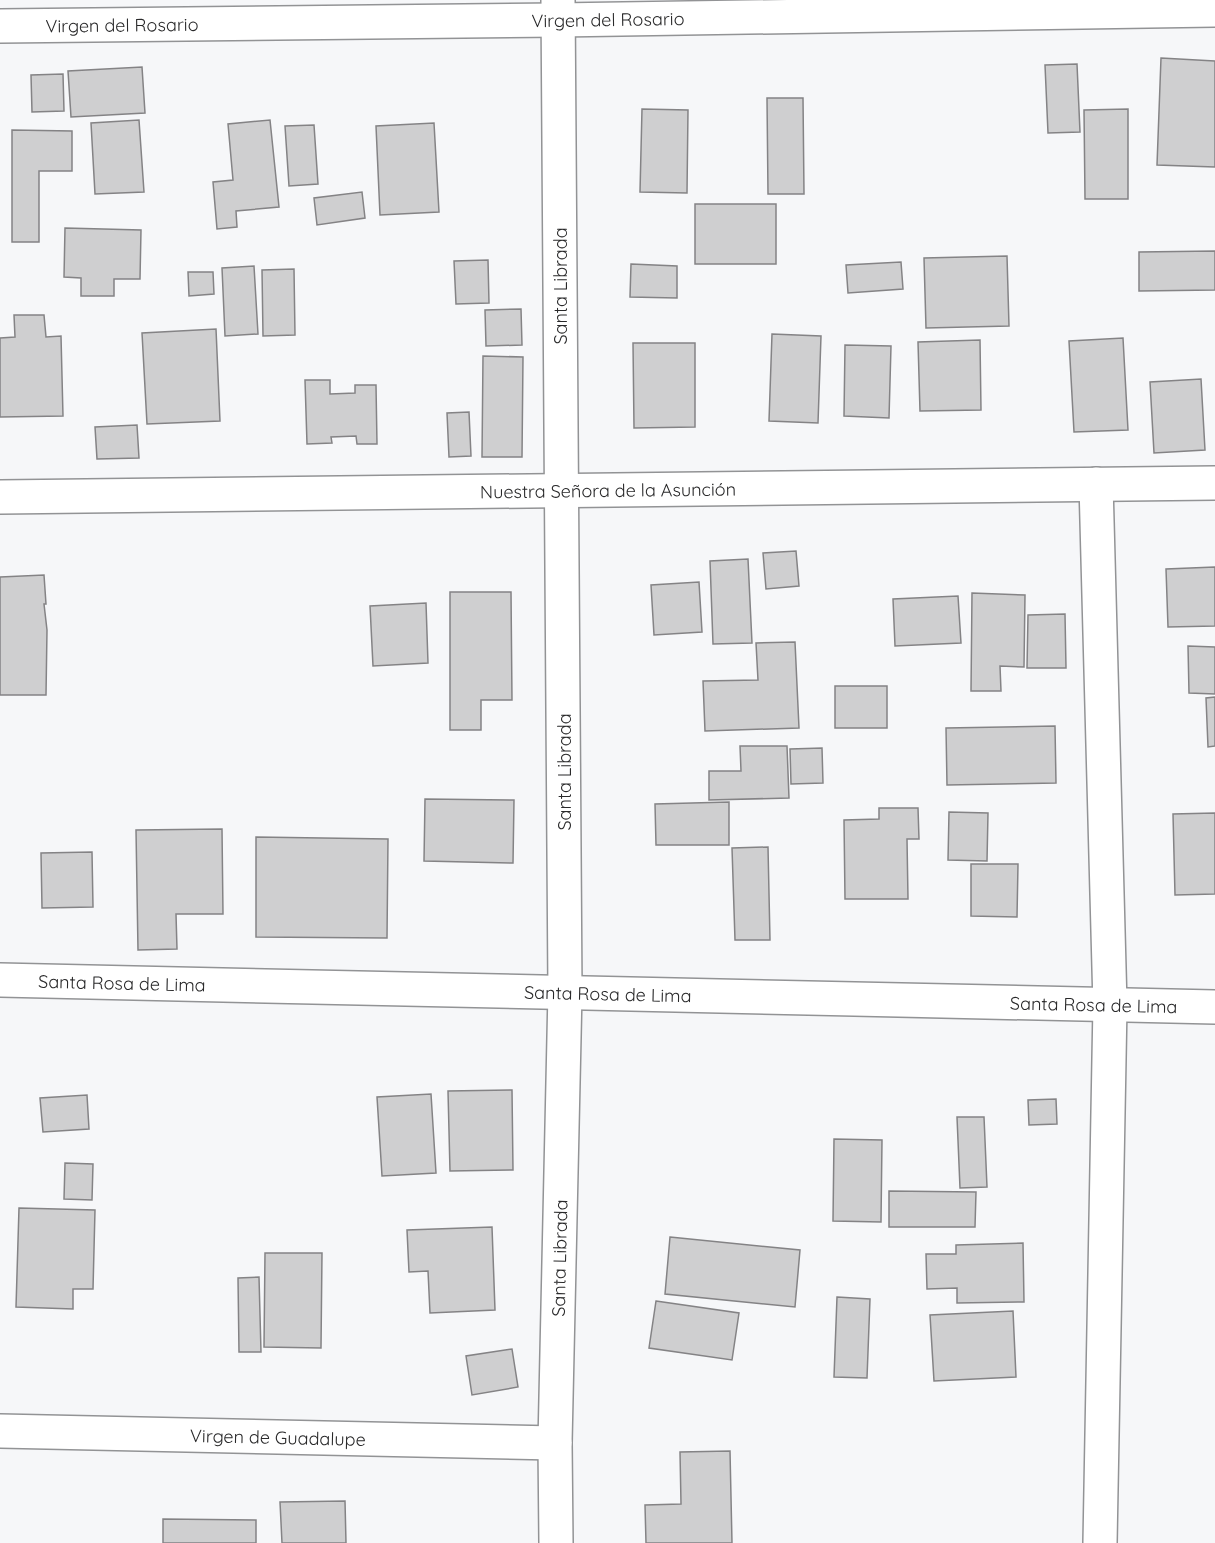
<svg xmlns="http://www.w3.org/2000/svg" width="1215" height="1543" viewBox="0 0 1215 1543" font-family="Quicksand,sans-serif">
  <style>
    .building { fill: #cfcfd0; stroke: #848385; stroke-width: 1.5 }
    .lines { fill: none; stroke-linecap: round; stroke-linejoin: round }
    .minor-casing { stroke: #929395; stroke-width: 36 }
    .tertiary-casing { stroke: #929395; stroke-width: 36 }
    .minor { stroke: #fff; stroke-width: 33 }
    .tertiary { stroke: #fff; stroke-width: 33 }
    .labels { text-anchor: middle; dominant-baseline: central; stroke-width: 4.5; stroke-linejoin: round; paint-order: stroke }
    .street-label { font-size: 18px; fill: #29292a; stroke: #fff }
  </style>
  <rect width="100%" height="100%" fill="#f6f7f9"/>
  <g class="building">
    <path d="M 1161,58 L 1215,61 L 1215,167 L 1157,165 Z"/>
    <path d="M 1077,64 L 1080,132 L 1048,133 L 1045,65 Z"/>
    <path d="M 142,67 L 145,113 L 71,117 L 68,71 Z"/>
    <path d="M 63,74 L 64,111 L 32,112 L 31,75 Z"/>
    <path d="M 767,98 L 803,98 L 804,194 L 768,194 Z"/>
    <path d="M 642,109 L 688,110 L 687,193 L 640,192 Z"/>
    <path d="M 1128,109 L 1128,199 L 1085,199 L 1084,110 Z"/>
    <path d="M 139,120 L 144,192 L 95,194 L 91,123 Z"/>
    <path d="M 270,120 L 279,207 L 236,211 L 237,227 L 217,229 L 213,182 L 233,180 L 228,124 Z"/>
    <path d="M 434,123 L 439,212 L 380,215 L 376,126 Z"/>
    <path d="M 314,125 L 318,184 L 289,186 L 285,126 Z"/>
    <path d="M 12,130 L 72,131 L 72,171 L 39,171 L 39,242 L 12,242 Z"/>
    <path d="M 362,192 L 365,218 L 317,225 L 314,198 Z"/>
    <rect x="695" y="204" width="81" height="60"/>
    <path d="M 65,228 L 141,230 L 140,279 L 114,279 L 114,296 L 81,296 L 81,278 L 64,277 Z"/>
    <path d="M 1215,251 L 1215,290 L 1139,291 L 1139,252 Z"/>
    <path d="M 1007,256 L 1009,326 L 926,328 L 924,258 Z"/>
    <path d="M 488,260 L 489,303 L 456,304 L 454,261 Z"/>
    <path d="M 901,262 L 903,289 L 848,293 L 846,265 Z"/>
    <path d="M 631,264 L 677,266 L 677,298 L 630,297 Z"/>
    <path d="M 254,266 L 258,334 L 225,336 L 222,268 Z"/>
    <path d="M 294,269 L 295,335 L 263,336 L 262,270 Z"/>
    <path d="M 188,272 L 213,272 L 214,294 L 189,296 Z"/>
    <path d="M 521,309 L 522,345 L 486,346 L 485,310 Z"/>
    <path d="M 14,315 L 44,315 L 46,337 L 61,336 L 63,416 L 0,417 L 0,338 L 15,337 Z"/>
    <path d="M 216,329 L 220,421 L 147,424 L 142,333 Z"/>
    <path d="M 772,334 L 821,336 L 818,423 L 769,421 Z"/>
    <path d="M 1123,338 L 1128,430 L 1074,432 L 1069,341 Z"/>
    <path d="M 980,340 L 981,410 L 920,411 L 918,342 Z"/>
    <path d="M 633,343 L 695,343 L 695,427 L 634,428 Z"/>
    <path d="M 845,345 L 891,346 L 889,418 L 844,416 Z"/>
    <path d="M 483,356 L 523,357 L 522,457 L 482,457 Z"/>
    <path d="M 1201,379 L 1205,450 L 1154,453 L 1150,382 Z"/>
    <path d="M 305,380 L 330,380 L 330,394 L 355,393 L 355,385 L 376,385 L 377,444 L 357,444 L 356,436 L 331,437 L 332,443 L 307,444 Z"/>
    <path d="M 469,412 L 471,456 L 449,457 L 447,413 Z"/>
    <path d="M 137,425 L 139,458 L 97,459 L 95,427 Z"/>
    <path d="M 796,551 L 799,586 L 766,589 L 763,553 Z"/>
    <path d="M 748,559 L 752,643 L 713,644 L 710,561 Z"/>
    <path d="M 1215,567 L 1215,626 L 1168,627 L 1166,569 Z"/>
    <path d="M 44,575 L 46,604 L 44,604 L 47,630 L 46,695 L 0,695 L 0,577 Z"/>
    <path d="M 699,582 L 702,632 L 654,635 L 651,585 Z"/>
    <path d="M 450,592 L 511,592 L 512,700 L 481,700 L 481,730 L 450,730 Z"/>
    <path d="M 972,593 L 1025,595 L 1024,667 L 1000,666 L 1001,691 L 971,691 Z"/>
    <path d="M 958,596 L 961,643 L 895,646 L 893,599 Z"/>
    <path d="M 426,603 L 428,663 L 373,666 L 370,606 Z"/>
    <path d="M 1065,614 L 1066,668 L 1027,668 L 1028,615 Z"/>
    <path d="M 795,642 L 799,728 L 705,731 L 703,681 L 758,680 L 756,643 Z"/>
    <path d="M 1188,646 L 1215,647 L 1215,694 L 1189,693 Z"/>
    <rect x="835" y="686" width="52" height="42"/>
    <path d="M 1215,697 L 1215,746 L 1208,747 L 1206,698 Z"/>
    <path d="M 1055,726 L 1056,783 L 947,785 L 946,728 Z"/>
    <path d="M 740,746 L 787,746 L 789,798 L 709,800 L 709,771 L 741,771 Z"/>
    <path d="M 822,748 L 823,783 L 791,784 L 790,749 Z"/>
    <path d="M 425,799 L 514,800 L 513,863 L 424,861 Z"/>
    <path d="M 729,802 L 729,845 L 656,845 L 655,804 Z"/>
    <path d="M 879,808 L 918,808 L 919,839 L 907,839 L 908,899 L 845,899 L 844,820 L 879,819 Z"/>
    <path d="M 949,812 L 988,813 L 987,861 L 948,860 Z"/>
    <path d="M 1215,813 L 1215,894 L 1175,895 L 1173,814 Z"/>
    <path d="M 222,829 L 223,914 L 176,914 L 177,949 L 138,950 L 136,830 Z"/>
    <path d="M 256,837 L 388,839 L 387,938 L 256,937 Z"/>
    <path d="M 768,847 L 770,940 L 735,940 L 732,848 Z"/>
    <path d="M 92,852 L 93,907 L 42,908 L 41,853 Z"/>
    <path d="M 971,864 L 1018,864 L 1017,917 L 971,916 Z"/>
    <path d="M 512,1090 L 513,1170 L 450,1171 L 448,1091 Z"/>
    <path d="M 431,1094 L 436,1173 L 382,1176 L 377,1097 Z"/>
    <path d="M 87,1095 L 89,1129 L 43,1132 L 40,1098 Z"/>
    <path d="M 1056,1099 L 1057,1124 L 1029,1125 L 1028,1100 Z"/>
    <path d="M 957,1117 L 984,1117 L 987,1187 L 960,1188 Z"/>
    <path d="M 834,1139 L 882,1140 L 881,1222 L 833,1221 Z"/>
    <path d="M 65,1163 L 93,1164 L 92,1200 L 64,1199 Z"/>
    <path d="M 889,1191 L 976,1192 L 975,1227 L 889,1227 Z"/>
    <path d="M 19,1208 L 95,1210 L 93,1289 L 73,1289 L 73,1309 L 16,1307 Z"/>
    <path d="M 492,1227 L 495,1310 L 430,1313 L 428,1271 L 409,1272 L 407,1230 Z"/>
    <path d="M 670,1237 L 800,1250 L 795,1307 L 665,1294 Z"/>
    <path d="M 1023,1243 L 1024,1302 L 957,1303 L 957,1288 L 927,1289 L 926,1254 L 956,1254 L 956,1245 Z"/>
    <path d="M 265,1253 L 322,1253 L 321,1348 L 264,1347 Z"/>
    <path d="M 259,1277 L 261,1352 L 239,1352 L 238,1278 Z"/>
    <path d="M 837,1297 L 870,1299 L 867,1378 L 834,1377 Z"/>
    <path d="M 656,1301 L 739,1313 L 732,1360 L 649,1348 Z"/>
    <path d="M 1013,1311 L 1016,1377 L 934,1381 L 930,1315 Z"/>
    <path d="M 512,1349 L 518,1387 L 472,1395 L 466,1356 Z"/>
    <path d="M 730,1451 L 732,1543 L 646,1543 L 645,1505 L 681,1504 L 680,1452 Z"/>
    <path d="M 345,1501 L 346,1543 L 282,1543 L 280,1502 Z"/>
    <path d="M 163,1519 L 256,1520 L 256,1543 L 163,1543 Z"/>
  </g>
  <g class="lines">
    <defs>
      <g id="minor">
        <path id="s1" d="M 0,26 L 558,20 L 1215,10"/>
        <path d="M 1096,484 L 1110,1005 L 1100,1543"/>
        <path id="s2" d="M 0,980 L 1215,1007"/>
        <path id="s3" d="M 0,1431 L 555,1443"/>
        <path id="s4" d="M 556,1543 L 555,1443 L 565,992 L 558,0"/>
      </g>
      <g id="tertiary">
        <path id="s5" d="M 0,497 L 1215,483"/>
      </g>
    </defs>
    <use href="#minor" class="minor-casing"/>
    <use href="#tertiary" class="tertiary-casing"/>
    <use href="#minor" class="minor"/>
    <use href="#tertiary" class="tertiary"/>
  </g>
  <g class="labels">
    <g class="street-label">
      <text stroke="none"><textPath href="#s1" startOffset="608">Virgen del Rosario</textPath></text>
      <text stroke="none"><textPath href="#s1" startOffset="122">Virgen del Rosario</textPath></text>
      <text transform="translate(560 286) rotate(-90)">Santa Librada</text>
      <text stroke="none"><textPath href="#s5" startOffset="608">Nuestra Señora de la Asunción</textPath></text>
      <text transform="translate(564 772) rotate(-90)">Santa Librada</text>
      <text stroke="none"><textPath href="#s2" startOffset="122">Santa Rosa de Lima</textPath></text>
      <text stroke="none"><textPath href="#s2" startOffset="608">Santa Rosa de Lima</textPath></text>
      <text stroke="none"><textPath href="#s2" startOffset="1094">Santa Rosa de Lima</textPath></text>
      <text stroke="none"><textPath href="#s4" startOffset="285">Santa Librada</textPath></text>
      <text stroke="none"><textPath href="#s3" startOffset="278">Virgen de Guadalupe</textPath></text>
    </g>
  </g>
</svg>
